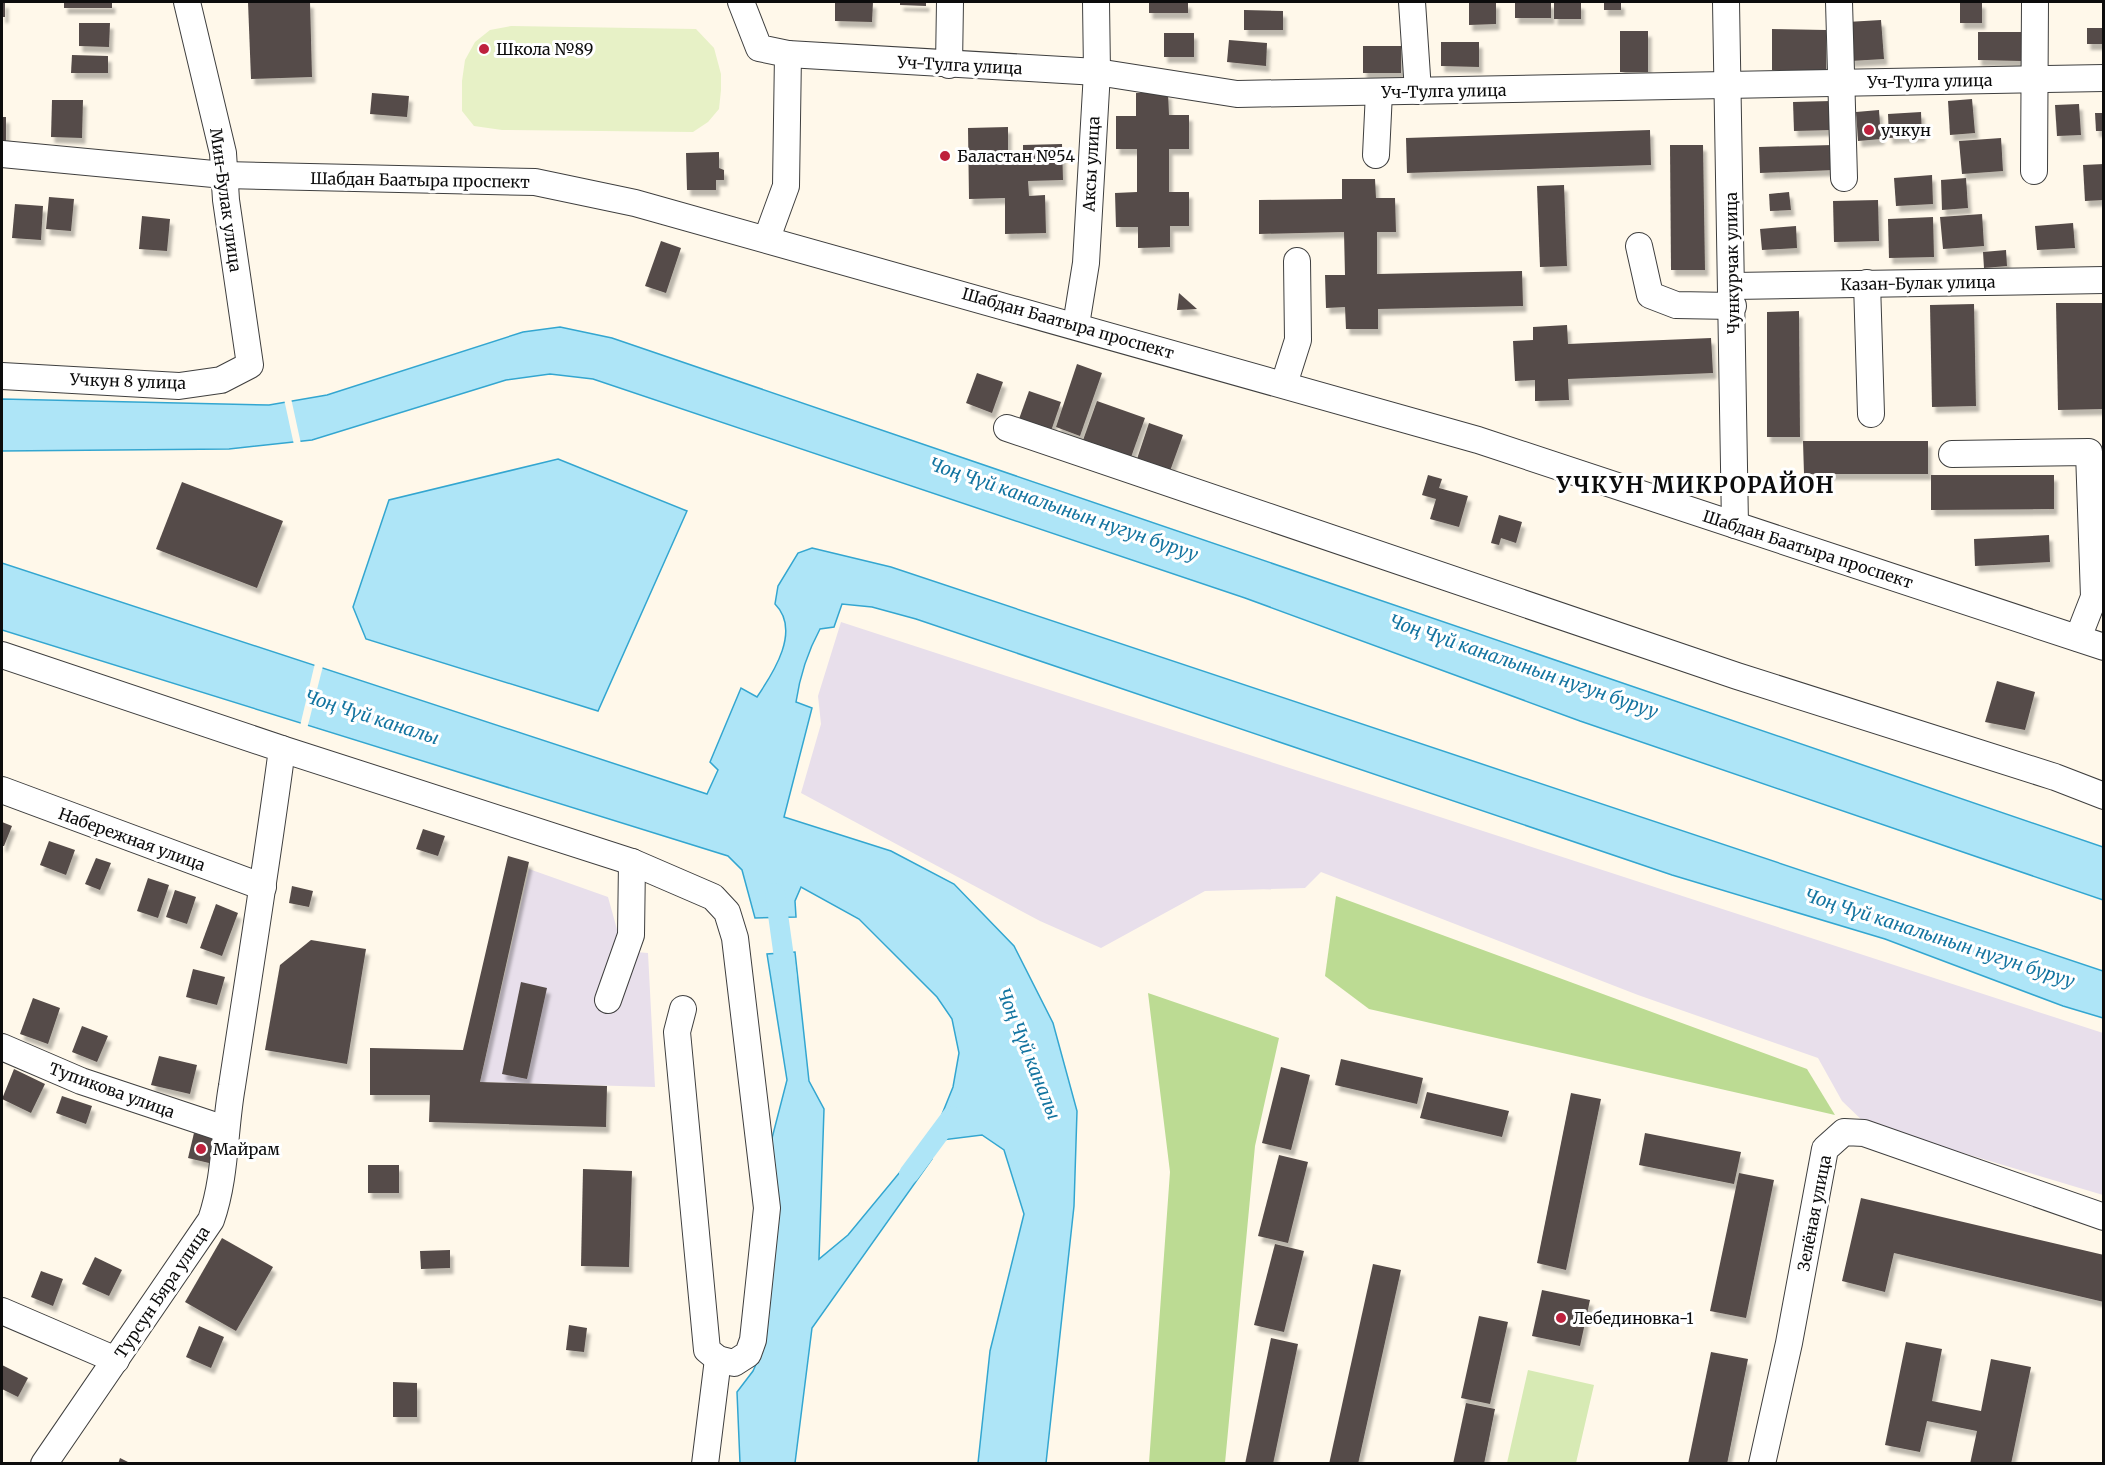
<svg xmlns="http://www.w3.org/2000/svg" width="2105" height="1465" viewBox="0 0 2105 1465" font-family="Merriweather,serif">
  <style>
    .industrial { fill: #e8dfeb }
    .green { fill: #d7eab4 }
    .forest { fill: #bcdb93 }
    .pitch { fill: #e7f1c6 }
    .water { fill: #aee5f7; stroke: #33a6d0; stroke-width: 1.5 }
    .pier { fill: #fff8ea }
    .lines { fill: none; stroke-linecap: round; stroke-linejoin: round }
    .canal { stroke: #aee5f7; stroke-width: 20 }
    .building { fill: #554b48; filter: url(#shadow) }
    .minor-casing { stroke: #3f3f3f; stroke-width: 28 }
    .minor { stroke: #fff; stroke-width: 26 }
    .poi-dot { fill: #be213d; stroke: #fff; stroke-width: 2 }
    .labels { text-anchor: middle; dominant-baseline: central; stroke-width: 6; stroke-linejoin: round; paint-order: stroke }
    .poi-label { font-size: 16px; fill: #0c0c0c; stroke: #fff; text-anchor: start }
    .street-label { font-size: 16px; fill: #0c0c0c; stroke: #fff }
    .water-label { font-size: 18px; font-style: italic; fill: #1374a0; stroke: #fff }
    .district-label { font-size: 22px; font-weight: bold; letter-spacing: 1.5px; fill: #0c0c0c; stroke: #fff }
  </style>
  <defs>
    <filter id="shadow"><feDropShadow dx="3.5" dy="6" stdDeviation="1.5" flood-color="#0004"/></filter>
  </defs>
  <rect width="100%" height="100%" fill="#fff8ea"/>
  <g class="industrial">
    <path d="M 841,622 L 2103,1033 L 2103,1195 L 1866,1124 L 1842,1101 L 1818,1058 L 1638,995 L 1321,872 L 1305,888 L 1205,891 L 1101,948 L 1040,921 L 801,793 L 821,724 L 818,696 Z"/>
    <path d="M 529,869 L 608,897 L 623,951 L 648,953 L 655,1087 L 480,1082 Z"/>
  </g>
  <path class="green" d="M 1528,1370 L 1594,1385 L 1576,1463 L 1507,1463 Z"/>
  <g class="forest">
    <path d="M 1336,896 L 1807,1069 L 1835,1115 L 1369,1009 L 1325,976 Z"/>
    <path d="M 1148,993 L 1279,1038 L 1255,1146 L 1225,1463 L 1149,1463 L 1170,1172 Z"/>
  </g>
  <path class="pitch" d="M 511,26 L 696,29 L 714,48 L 721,74 L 721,90 L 719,109 L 708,122 L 693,132 L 502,130 L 474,126 L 462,111 L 462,81 L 465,60 L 475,42 L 490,30 Z"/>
  <g class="water">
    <path d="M 560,327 L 612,338 L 2103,847 L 2103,900 L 1580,721 L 1245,598 L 593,379 L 550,374 L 506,380 L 312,440 L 229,449 L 2,451 L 2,399 L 269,405 L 327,395 L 523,332 Z"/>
    <path d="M 558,459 L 687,511 L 598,711 L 366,639 L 353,607 L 389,500 Z"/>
    <path d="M 812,548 L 891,567 L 2103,971 L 2103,1018 L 2063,1006 L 1885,939 L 1672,875 L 916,619 L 872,607 L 842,604 L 834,627 L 820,629 C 807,653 800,675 796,702 L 812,708 L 784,817 L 891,851 L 954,884 L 1014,946 L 1053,1023 L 1077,1111 L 1074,1206 L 1046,1463 L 978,1463 L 990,1351 L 1024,1214 L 1004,1150 L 982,1135 L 942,1140 L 934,1134 L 953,1087 L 959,1053 L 952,1019 L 937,997 L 859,919 L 801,887 L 795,901 L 796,917 L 755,918 L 742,870 L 728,856 L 2,630 L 2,563 L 707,794 L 718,770 L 710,762 L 741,688 L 757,697 C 774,672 801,630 775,604 L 778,586 L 798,553 Z"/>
    <path d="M 795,952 L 809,1081 L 824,1109 L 819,1259 L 848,1235 L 919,1149 L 932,1159 L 812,1328 L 795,1463 L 740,1463 L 737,1392 L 753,1371 L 764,1346 L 771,1142 L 787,1080 L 767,954 Z"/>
  </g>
  <g class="pier">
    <path d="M 291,398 L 301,444 L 294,445 L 284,399 Z"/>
    <path d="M 315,663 L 323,666 L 307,729 L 300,726 Z"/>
  </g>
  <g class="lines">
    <g class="canal">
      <path d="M 775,893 L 787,979"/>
      <path d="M 909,1174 L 952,1116"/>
    </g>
  </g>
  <g class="building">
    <rect x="2" y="2" width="3" height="15"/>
    <rect x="64" y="2" width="48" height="6"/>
    <path d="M 248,2 L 310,2 L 312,77 L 251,79 Z"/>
    <path d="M 835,2 L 873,2 L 872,22 L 835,21 Z"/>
    <path d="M 900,2 L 926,2 L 926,6 L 900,5 Z"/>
    <rect x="1149" y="2" width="39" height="11"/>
    <path d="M 1469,2 L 1496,2 L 1496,24 L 1469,25 Z"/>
    <rect x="1515" y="2" width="36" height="16"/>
    <rect x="1604" y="2" width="17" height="8"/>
    <rect x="1960" y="2" width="22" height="21"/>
    <rect x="1554" y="3" width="27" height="16"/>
    <path d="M 1244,10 L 1283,11 L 1283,30 L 1244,30 Z"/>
    <path d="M 1881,20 L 1884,59 L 1850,61 L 1847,22 Z"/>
    <path d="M 79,23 L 110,23 L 109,47 L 79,46 Z"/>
    <rect x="2087" y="28" width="17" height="16"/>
    <path d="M 1772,29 L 1826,30 L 1826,71 L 1772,70 Z"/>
    <rect x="1620" y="31" width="28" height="41"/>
    <path d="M 1978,32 L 2021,32 L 2022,61 L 1978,60 Z"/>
    <rect x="1164" y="33" width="30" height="24"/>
    <path d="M 1229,40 L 1267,43 L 1266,66 L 1227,62 Z"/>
    <path d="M 1441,42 L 1479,42 L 1479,67 L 1441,66 Z"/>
    <rect x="1363" y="46" width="38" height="27"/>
    <path d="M 72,55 L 108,56 L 108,73 L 71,73 Z"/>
    <path d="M 372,93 L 409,96 L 407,117 L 370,114 Z"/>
    <path d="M 1136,93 L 1168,93 L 1169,115 L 1189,115 L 1189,149 L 1169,149 L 1169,192 L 1189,192 L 1189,226 L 1170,226 L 1170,247 L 1138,248 L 1138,227 L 1116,227 L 1115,193 L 1137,192 L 1137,149 L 1116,149 L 1116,116 L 1136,116 Z"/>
    <path d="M 1972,99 L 1975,133 L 1950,135 L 1948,101 Z"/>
    <path d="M 52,100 L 83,100 L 82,138 L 51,137 Z"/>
    <path d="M 1831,101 L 1832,130 L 1794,131 L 1793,102 Z"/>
    <path d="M 2079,104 L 2081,135 L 2057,136 L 2055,105 Z"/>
    <path d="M 1879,110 L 1881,139 L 1858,141 L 1856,112 Z"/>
    <path d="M 1921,112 L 1922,136 L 1889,138 L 1888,114 Z"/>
    <path d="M 2095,113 L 2104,113 L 2104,131 L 2096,131 Z"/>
    <rect x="2" y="117" width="4" height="28"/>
    <path d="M 1008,127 L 1008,161 L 1023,161 L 1023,145 L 1062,144 L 1063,180 L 1028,181 L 1029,196 L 1045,195 L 1046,233 L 1005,234 L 1005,198 L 969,199 L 968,128 Z"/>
    <path d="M 1650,130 L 1651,165 L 1407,173 L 1406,138 Z"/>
    <path d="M 2001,138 L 2003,171 L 1962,174 L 1959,141 Z"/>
    <path d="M 1670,145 L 1703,145 L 1705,270 L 1671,270 Z"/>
    <path d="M 1833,145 L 1834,170 L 1760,173 L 1759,147 Z"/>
    <path d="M 719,152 L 719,168 L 724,170 L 724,180 L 716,180 L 716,190 L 687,190 L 686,153 Z"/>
    <path d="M 2104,164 L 2104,200 L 2085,201 L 2083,165 Z"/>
    <path d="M 1932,175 L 1933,204 L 1896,206 L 1894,178 Z"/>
    <path d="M 1966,178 L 1968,208 L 1942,210 L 1941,180 Z"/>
    <path d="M 1342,179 L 1375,179 L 1376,198 L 1395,198 L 1396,232 L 1377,232 L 1377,274 L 1522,271 L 1523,306 L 1378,309 L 1378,329 L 1346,329 L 1345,307 L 1326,308 L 1325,275 L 1345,275 L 1344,232 L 1259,234 L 1259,200 L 1342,199 Z"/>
    <path d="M 1564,185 L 1567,266 L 1540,267 L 1537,186 Z"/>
    <path d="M 1789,192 L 1791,210 L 1770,211 L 1769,194 Z"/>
    <path d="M 49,197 L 74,199 L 71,231 L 46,229 Z"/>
    <path d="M 1878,200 L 1879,241 L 1834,242 L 1833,201 Z"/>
    <path d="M 15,204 L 43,206 L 41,240 L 12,238 Z"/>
    <path d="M 1982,214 L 1984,246 L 1943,249 L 1940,217 Z"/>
    <path d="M 142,216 L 170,219 L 167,251 L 139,249 Z"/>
    <path d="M 1933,217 L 1934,257 L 1889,258 L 1888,219 Z"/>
    <path d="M 2073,223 L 2075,248 L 2037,250 L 2035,226 Z"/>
    <path d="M 1796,226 L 1797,248 L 1762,250 L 1760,229 Z"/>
    <path d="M 661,241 L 681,248 L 666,293 L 645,286 Z"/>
    <path d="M 2006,250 L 2007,266 L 1984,268 L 1983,252 Z"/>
    <path d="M 1179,293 L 1197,309 L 1177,310 Z"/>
    <path d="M 2056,303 L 2102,303 L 2104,409 L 2058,410 Z"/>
    <path d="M 1974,304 L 1976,406 L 1932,407 L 1930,305 Z"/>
    <path d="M 1799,311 L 1800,437 L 1767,437 L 1767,312 Z"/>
    <path d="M 1567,325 L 1568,344 L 1711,338 L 1713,373 L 1568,379 L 1569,400 L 1535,401 L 1535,380 L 1515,381 L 1513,341 L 1533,340 L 1533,327 Z"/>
    <path d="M 1077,364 L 1102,373 L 1080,436 L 1056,427 Z"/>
    <path d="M 977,373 L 1003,382 L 992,413 L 966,403 Z"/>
    <path d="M 1029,391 L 1061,402 L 1051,431 L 1019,419 Z"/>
    <path d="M 1097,401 L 1145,418 L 1130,460 L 1082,443 Z"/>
    <path d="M 1149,423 L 1183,435 L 1170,471 L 1137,459 Z"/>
    <path d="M 1803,441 L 1928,441 L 1928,474 L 1804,474 Z"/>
    <path d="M 1428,475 L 1442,479 L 1439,488 L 1468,496 L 1459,527 L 1430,519 L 1436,499 L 1422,495 Z"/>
    <path d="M 1931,475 L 2054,475 L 2054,509 L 1931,510 Z"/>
    <path d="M 182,482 L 283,521 L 257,588 L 156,549 Z"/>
    <path d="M 1499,515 L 1522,522 L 1516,543 L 1501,538 L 1499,545 L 1491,543 Z"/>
    <path d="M 2049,535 L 2050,562 L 1975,566 L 1974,539 Z"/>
    <path d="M 1997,681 L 2035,692 L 2025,730 L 1985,722 Z"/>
    <path d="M 2,822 L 12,826 L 4,846 L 2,846 Z"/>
    <path d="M 423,829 L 445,836 L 438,856 L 416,849 Z"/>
    <path d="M 49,841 L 75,850 L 66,875 L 40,865 Z"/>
    <path d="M 508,856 L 529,862 L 480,1082 L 607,1086 L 606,1127 L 429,1122 L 430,1095 L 370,1095 L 370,1048 L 463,1050 Z"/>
    <path d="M 96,858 L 111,863 L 100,890 L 85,884 Z"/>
    <path d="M 148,878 L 169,885 L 158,918 L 137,911 Z"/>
    <path d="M 292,886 L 313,891 L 309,907 L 289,903 Z"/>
    <path d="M 175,890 L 196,897 L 187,924 L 166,917 Z"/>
    <path d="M 216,904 L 238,913 L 222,956 L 200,948 Z"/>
    <path d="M 311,940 L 366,949 L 347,1064 L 265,1050 L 280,965 Z"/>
    <path d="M 193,969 L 225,977 L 217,1005 L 186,997 Z"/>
    <path d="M 521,982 L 547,988 L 527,1079 L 502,1074 Z"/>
    <path d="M 33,998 L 60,1008 L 48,1044 L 20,1034 Z"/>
    <path d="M 82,1026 L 108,1036 L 97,1062 L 72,1052 Z"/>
    <path d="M 159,1056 L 197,1065 L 190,1094 L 151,1085 Z"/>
    <path d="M 1341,1059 L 1423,1078 L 1417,1104 L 1335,1085 Z"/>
    <path d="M 1281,1067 L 1310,1075 L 1291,1150 L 1262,1143 Z"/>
    <path d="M 14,1069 L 45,1084 L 31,1113 L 2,1099 Z"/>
    <path d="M 1427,1092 L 1509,1111 L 1502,1137 L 1420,1118 Z"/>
    <path d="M 1571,1093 L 1601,1099 L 1566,1270 L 1537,1263 Z"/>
    <path d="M 62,1096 L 92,1106 L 86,1124 L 56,1113 Z"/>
    <path d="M 194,1133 L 215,1139 L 209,1163 L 188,1158 Z"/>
    <path d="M 1645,1133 L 1741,1152 L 1734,1184 L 1639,1165 Z"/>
    <path d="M 1279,1155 L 1308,1162 L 1288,1243 L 1258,1236 Z"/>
    <rect x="368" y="1165" width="31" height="28"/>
    <path d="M 583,1169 L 632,1171 L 629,1267 L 581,1266 Z"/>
    <path d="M 1739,1173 L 1774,1180 L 1746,1318 L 1710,1311 Z"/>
    <path d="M 1861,1198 L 2104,1255 L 2104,1302 L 1894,1253 L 1885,1292 L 1842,1281 Z"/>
    <path d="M 222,1238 L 273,1267 L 236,1331 L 185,1302 Z"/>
    <path d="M 1275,1244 L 1304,1251 L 1284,1332 L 1254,1325 Z"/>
    <path d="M 450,1250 L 450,1268 L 421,1269 L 420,1251 Z"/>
    <path d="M 95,1257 L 122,1270 L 109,1296 L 82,1284 Z"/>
    <path d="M 1373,1264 L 1401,1270 L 1358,1464 L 1329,1464 Z"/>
    <path d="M 41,1271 L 63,1279 L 53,1306 L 31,1297 Z"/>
    <path d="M 1542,1290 L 1590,1300 L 1580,1346 L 1532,1336 Z"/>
    <path d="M 1479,1316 L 1508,1322 L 1490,1404 L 1461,1398 Z"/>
    <path d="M 569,1325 L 587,1328 L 584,1352 L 566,1350 Z"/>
    <path d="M 199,1326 L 224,1337 L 211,1368 L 186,1357 Z"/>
    <path d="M 1271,1338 L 1298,1344 L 1273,1464 L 1245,1464 Z"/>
    <path d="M 1906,1342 L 1942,1349 L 1932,1401 L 1981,1411 L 1991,1359 L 2031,1367 L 2011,1464 L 1970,1464 L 1977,1431 L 1927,1421 L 1920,1452 L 1885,1445 Z"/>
    <path d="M 1711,1352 L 1748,1359 L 1727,1464 L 1688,1464 Z"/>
    <path d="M 2,1365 L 28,1378 L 18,1397 L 2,1389 Z"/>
    <path d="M 393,1382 L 417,1383 L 417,1417 L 393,1417 Z"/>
    <path d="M 1466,1403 L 1495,1409 L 1484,1464 L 1453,1464 Z"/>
    <path d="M 120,1458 L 132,1464 L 118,1464 Z"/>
  </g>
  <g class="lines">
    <defs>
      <g id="minor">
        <path d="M 741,2 L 759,48 L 788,54 L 786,186 L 767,238"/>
        <path d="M 1412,2 L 1418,91"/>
        <path d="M 1726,2 L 1735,525"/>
        <path d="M 1839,2 L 1844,178"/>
        <path d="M 788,54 L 1097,72 L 1237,94 L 2104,78"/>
        <path d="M 949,65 L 950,2"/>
        <path d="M 2,154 L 224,175 L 535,182 L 635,203 L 1478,440 L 2104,647"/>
        <path d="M 1376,155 L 1379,92"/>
        <path d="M 2034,171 L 2035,2"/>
        <path d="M 1639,246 L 1650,295 L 1676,305 L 1733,306"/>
        <path d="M 1867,283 L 1871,414"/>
        <path d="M 1733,286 L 2104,280"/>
        <path d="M 1076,325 L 1086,263 L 1097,72 L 1096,2"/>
        <path d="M 2,376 L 179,386 L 221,380 L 250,365 L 226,200 L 223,153 L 187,2"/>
        <path d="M 1284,384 L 1298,340 L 1297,261"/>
        <path d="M 1007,428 L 1737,676 L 2055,777 L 2104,796"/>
        <path d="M 1952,454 L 2089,452 L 2094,597 L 2078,638"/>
        <path d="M 2,655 L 282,749 C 267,862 249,974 232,1086 C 224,1131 226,1177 211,1220 L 44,1464"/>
        <path d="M 282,749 L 632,862 L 713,897 L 727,912 L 735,938 L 767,1208 L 753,1340 L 748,1354 L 734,1363 L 718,1359 L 707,1350 L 677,1032 L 683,1009"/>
        <path d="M 2,790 L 263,887"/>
        <path d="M 608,1000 L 631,935 L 632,862"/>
        <path d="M 2,1047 L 81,1081 L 225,1129"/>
        <path d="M 2,1311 L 116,1360"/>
        <path d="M 705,1464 L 718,1359"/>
        <path d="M 1762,1464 L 1789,1343 L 1825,1149 L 1844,1132 L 1864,1133 L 2104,1217"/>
      </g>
    </defs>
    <use href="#minor" class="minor-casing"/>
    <use href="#minor" class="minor"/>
  </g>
  <g class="poi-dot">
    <circle cx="484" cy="49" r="6"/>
    <circle cx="1869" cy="130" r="6"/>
    <circle cx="945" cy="156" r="6"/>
    <circle cx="201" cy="1149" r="6"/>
    <circle cx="1561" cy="1318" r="6"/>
  </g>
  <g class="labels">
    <g class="poi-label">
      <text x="496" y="49">Школа №89</text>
      <text x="1881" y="130">учкун</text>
      <text x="957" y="156">Баластан №54</text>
      <text x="213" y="1149">Майрам</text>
      <text x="1573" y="1318">Лебединовка-1</text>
    </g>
    <g class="street-label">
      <text transform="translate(960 65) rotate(3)">Уч-Тулга улица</text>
      <text transform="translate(1930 81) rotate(-1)">Уч-Тулга улица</text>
      <text transform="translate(1444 91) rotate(-1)">Уч-Тулга улица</text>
      <text transform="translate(1091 164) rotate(-87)">Аксы улица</text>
      <text transform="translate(420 180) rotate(1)">Шабдан Баатыра проспект</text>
      <text transform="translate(226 200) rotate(82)">Мин-Булак улица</text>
      <text transform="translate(1732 263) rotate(-91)">Чункурчак улица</text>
      <text transform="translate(1918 283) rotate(-1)">Казан-Булак улица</text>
      <text transform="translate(1068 323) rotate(16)">Шабдан Баатыра проспект</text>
      <text transform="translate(128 381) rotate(2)">Учкун 8 улица</text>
      <text transform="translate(1808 549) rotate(18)">Шабдан Баатыра проспект</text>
      <text transform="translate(132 839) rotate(20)">Набережная улица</text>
      <text transform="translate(112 1090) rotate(20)">Тупикова улица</text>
      <text transform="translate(1814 1213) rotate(-79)">Зелёная улица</text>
      <text transform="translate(162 1292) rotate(-56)">Турсун Бяра улица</text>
    </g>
    <g class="water-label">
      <text transform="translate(1064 509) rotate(19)">Чоң Чүй каналынын нугун буруу</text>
      <text transform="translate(1524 666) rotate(19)">Чоң Чүй каналынын нугун буруу</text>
      <text transform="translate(372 717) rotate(18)">Чоң Чүй каналы</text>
      <text transform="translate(1940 938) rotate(18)">Чоң Чүй каналынын нугун буруу</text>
      <text transform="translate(1029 1054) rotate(68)">Чоң Чүй каналы</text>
    </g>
    <g class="district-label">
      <text x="1696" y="485">УЧКУН МИКРОРАЙОН</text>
    </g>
  </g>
  <rect width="2105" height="1465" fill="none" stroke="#0c0c0c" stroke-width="6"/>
</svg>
